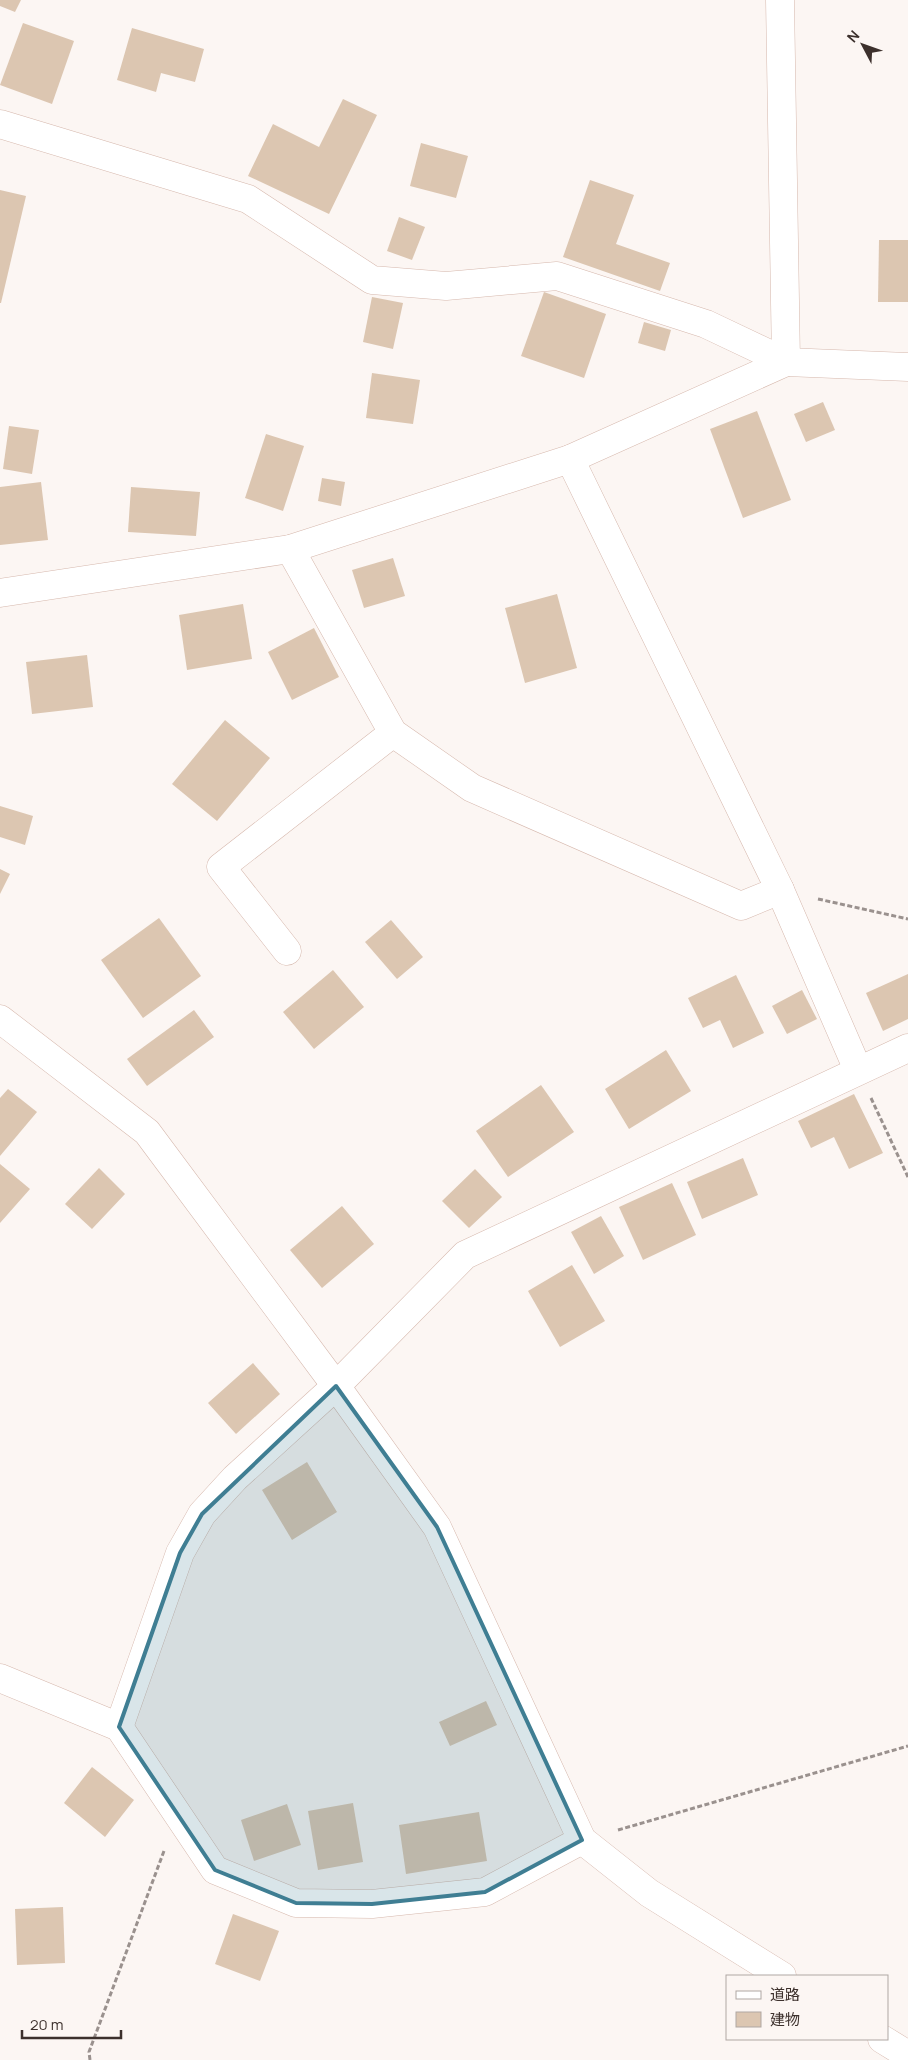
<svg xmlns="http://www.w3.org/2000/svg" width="908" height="2060" viewBox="0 0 908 2060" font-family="Manrope,'Noto Sans JP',sans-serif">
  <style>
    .building { fill: #dcc6b1 }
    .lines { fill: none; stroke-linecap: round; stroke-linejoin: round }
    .minor-casing { stroke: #d6b8ad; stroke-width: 29 }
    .tertiary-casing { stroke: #d6b8ad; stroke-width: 29 }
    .path { stroke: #9a918e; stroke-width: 3; stroke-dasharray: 5 2.5; stroke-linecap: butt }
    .minor { stroke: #fff; stroke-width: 28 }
    .tertiary { stroke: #fff; stroke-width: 28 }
    .marked { fill: #3f7e93; fill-opacity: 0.2; stroke: #3f7e93; stroke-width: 4; stroke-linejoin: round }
  </style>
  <rect width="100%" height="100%" fill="#fcf6f3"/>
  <g class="building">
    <path d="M 0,0 L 21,0 L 15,12 L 0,6 Z"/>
    <path d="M 23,23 L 74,41 L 52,104 L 0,85 Z"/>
    <path d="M 132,28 L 204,49 L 195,82 L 161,73 L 156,92 L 117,80 Z"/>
    <path d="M 343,99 L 377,115 L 329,214 L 248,176 L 273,124 L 319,147 Z"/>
    <path d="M 421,143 L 468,156 L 456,198 L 410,186 Z"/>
    <path d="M 590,180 L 634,195 L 616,244 L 670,263 L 660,291 L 563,257 Z"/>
    <path d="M 0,190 L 26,196 L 1,303 L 0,303 Z"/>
    <path d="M 399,217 L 425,227 L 412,260 L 387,251 Z"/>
    <path d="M 879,240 L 908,240 L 908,302 L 878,302 Z"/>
    <path d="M 544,292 L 606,314 L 584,378 L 521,356 Z"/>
    <path d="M 372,297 L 403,303 L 393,349 L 363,342 Z"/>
    <path d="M 644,322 L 671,330 L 665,351 L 638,343 Z"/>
    <path d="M 372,373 L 420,380 L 413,424 L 366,418 Z"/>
    <path d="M 823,402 L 835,430 L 806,442 L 794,414 Z"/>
    <path d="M 757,411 L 791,500 L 743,518 L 710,429 Z"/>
    <path d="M 9,426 L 39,430 L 32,474 L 3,469 Z"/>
    <path d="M 266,434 L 304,446 L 283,511 L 245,498 Z"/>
    <path d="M 322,478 L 345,482 L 341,506 L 318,501 Z"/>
    <path d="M 41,482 L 48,540 L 0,545 L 0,487 Z"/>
    <path d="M 131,487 L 200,492 L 196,536 L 128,532 Z"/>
    <path d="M 393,558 L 405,596 L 364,608 L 352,570 Z"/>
    <path d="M 557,594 L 577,668 L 525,683 L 505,608 Z"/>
    <path d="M 243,604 L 252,659 L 187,670 L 179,615 Z"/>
    <path d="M 314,628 L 339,677 L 292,700 L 268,652 Z"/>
    <path d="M 87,655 L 93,707 L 32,714 L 26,662 Z"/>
    <path d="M 225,720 L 270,758 L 217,821 L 172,784 Z"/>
    <path d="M 0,806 L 33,816 L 25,845 L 0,837 Z"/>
    <path d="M 0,869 L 10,874 L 0,894 Z"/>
    <path d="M 159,918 L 201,976 L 143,1018 L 101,960 Z"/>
    <path d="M 391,920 L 423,957 L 397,979 L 365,942 Z"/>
    <path d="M 333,970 L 364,1007 L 314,1049 L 283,1012 Z"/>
    <path d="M 908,974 L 908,1019 L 883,1031 L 866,993 Z"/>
    <path d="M 736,975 L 764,1033 L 733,1048 L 720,1020 L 703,1028 L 688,998 Z"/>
    <path d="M 802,990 L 817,1019 L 787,1034 L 772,1006 Z"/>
    <path d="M 194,1010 L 214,1037 L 147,1086 L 127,1059 Z"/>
    <path d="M 666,1050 L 691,1091 L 629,1129 L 605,1089 Z"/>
    <path d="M 541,1085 L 574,1132 L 508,1177 L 476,1131 Z"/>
    <path d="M 8,1089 L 37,1112 L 0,1156 L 0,1098 Z"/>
    <path d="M 854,1094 L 883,1153 L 849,1169 L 834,1137 L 811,1148 L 798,1121 Z"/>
    <path d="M 743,1158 L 758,1195 L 702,1219 L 687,1182 Z"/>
    <path d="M 0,1164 L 30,1189 L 0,1223 Z"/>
    <path d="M 99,1168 L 125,1194 L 92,1229 L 65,1204 Z"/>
    <path d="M 475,1169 L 502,1197 L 469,1228 L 442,1201 Z"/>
    <path d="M 672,1183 L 696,1235 L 643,1260 L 619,1207 Z"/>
    <path d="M 342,1206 L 374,1244 L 322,1288 L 290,1250 Z"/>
    <path d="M 601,1216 L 624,1256 L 594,1274 L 571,1232 Z"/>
    <path d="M 572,1265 L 605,1321 L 560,1347 L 528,1291 Z"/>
    <path d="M 253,1363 L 280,1394 L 236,1434 L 208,1403 Z"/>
    <path d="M 307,1462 L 337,1512 L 292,1540 L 262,1490 Z"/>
    <path d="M 486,1701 L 497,1725 L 450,1746 L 439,1722 Z"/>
    <path d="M 92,1767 L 134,1800 L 105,1837 L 64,1803 Z"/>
    <path d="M 353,1803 L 363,1862 L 318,1870 L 308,1811 Z"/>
    <path d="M 287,1804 L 301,1845 L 254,1861 L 241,1820 Z"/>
    <path d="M 479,1812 L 487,1861 L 406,1874 L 399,1825 Z"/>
    <path d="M 63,1907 L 65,1963 L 17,1965 L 15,1909 Z"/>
    <path d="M 233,1914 L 279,1931 L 260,1981 L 215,1964 Z"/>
  </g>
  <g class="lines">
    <defs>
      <g id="minor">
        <path d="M 780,0 L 786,362"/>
        <path d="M 0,124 L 248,199 L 372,280 L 446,286 L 557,276 L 706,324 L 786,362 L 908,367"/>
        <path d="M 570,459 L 780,890 L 858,1070"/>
        <path d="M 290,549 L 393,733 L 472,788 L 741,906 L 780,890"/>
        <path d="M 0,593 L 290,549 L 570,459 L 786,362"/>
        <path d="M 287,951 L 221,867 L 393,733"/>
        <path d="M 0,1678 L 119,1727 L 215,1870 L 296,1903 L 372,1904 L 485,1892 L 582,1840"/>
        <path d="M 119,1727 L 180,1553 L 202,1514 L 235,1478 L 336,1386 L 465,1255 L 908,1048"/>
      </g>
      <g id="tertiary">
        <path d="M 0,1019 L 147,1132 L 336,1386 L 437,1527 L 582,1840 L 649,1893 L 782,1976"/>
        <path d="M 882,2039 L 908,2055"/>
      </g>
    </defs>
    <use href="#minor" class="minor-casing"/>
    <use href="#tertiary" class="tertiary-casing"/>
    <g class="path">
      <path d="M 818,899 L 908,919"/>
      <path d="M 871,1098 L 908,1177"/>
      <path d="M 618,1830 L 908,1746"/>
      <path d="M 90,2060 L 89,2052 L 164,1851"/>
    </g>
    <use href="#minor" class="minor"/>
    <use href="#tertiary" class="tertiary"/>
  </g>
  <path class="marked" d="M 336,1386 L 437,1527 L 582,1840 L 485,1892 L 372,1904 L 296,1903 L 215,1870 L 119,1727 L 180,1553 L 202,1514 Z"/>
  <rect x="726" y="1975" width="162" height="65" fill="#fcf6f3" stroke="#afa7a3"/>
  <rect x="736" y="1991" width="25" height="8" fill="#ffffff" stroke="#afa7a3"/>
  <text x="770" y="2000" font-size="15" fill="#3c302c">道路</text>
  <rect x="736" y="2012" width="25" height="15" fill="#dcc6b1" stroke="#afa7a3"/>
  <text x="770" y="2025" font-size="15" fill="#3c302c">建物</text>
  <g transform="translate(863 45) rotate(311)" stroke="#fcf6f3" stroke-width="4" paint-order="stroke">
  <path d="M0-4L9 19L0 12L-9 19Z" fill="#3c302c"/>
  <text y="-8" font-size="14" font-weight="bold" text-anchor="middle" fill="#3c302c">N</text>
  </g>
  <path d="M22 2030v8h99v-8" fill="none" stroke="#3c302c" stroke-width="2.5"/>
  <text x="30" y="2030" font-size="15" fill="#3c302c" stroke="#fcf6f3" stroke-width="4" paint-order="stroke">20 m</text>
</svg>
